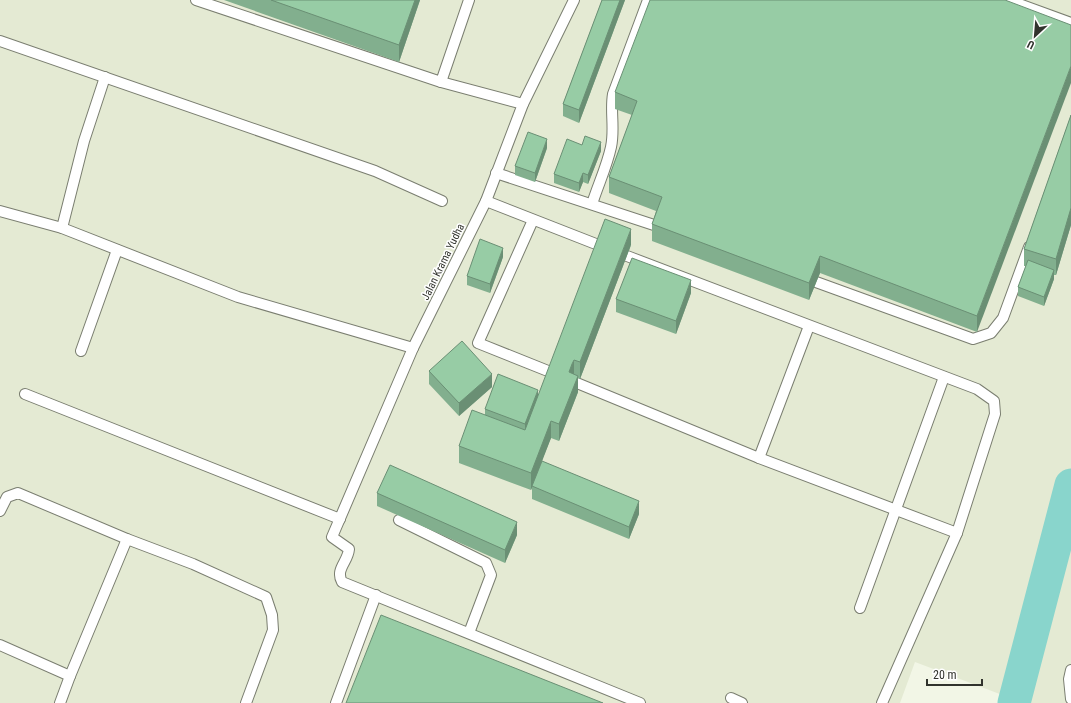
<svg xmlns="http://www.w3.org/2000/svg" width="1071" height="703" viewBox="0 0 1071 703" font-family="'Roboto Condensed',sans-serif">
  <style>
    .built { fill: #e4ead3 }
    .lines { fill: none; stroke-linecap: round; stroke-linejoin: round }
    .river { stroke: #89d5cc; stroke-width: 33 }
    .lane-casing { stroke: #7a7e70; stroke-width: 12 }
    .lane { stroke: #fff; stroke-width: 10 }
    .wall { fill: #82af8e }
    .shaded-wall { fill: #6a8f74 }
    .building { fill: #97cca5; stroke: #6a8f74 }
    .labels { text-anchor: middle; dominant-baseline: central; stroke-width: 3; stroke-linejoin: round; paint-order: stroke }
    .street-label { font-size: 11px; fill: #31332d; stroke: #fff }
  </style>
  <rect width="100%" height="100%" fill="#f2f6e6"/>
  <path class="built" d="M 0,0 L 1071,0 L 1071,703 L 1003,703 L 1005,696 L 915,662 L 900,703 L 0,703 Z"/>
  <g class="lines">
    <path class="river" d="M 1014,703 L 1071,485"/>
    <defs>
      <g id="lane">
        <path d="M 196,0 L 441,82 L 469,0"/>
        <path d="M 574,0 L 523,104 L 486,201 L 413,348 L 332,537 L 349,549 C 348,562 335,569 342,582 L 640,703"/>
        <path d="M 1008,0 L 1071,23"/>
        <path d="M 0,41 L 375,171 L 442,201"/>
        <path d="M 441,82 L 523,104"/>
        <path d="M 496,173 L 657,226"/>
        <path d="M 486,201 L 601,246"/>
        <path d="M 592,204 C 598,185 607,166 611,147 C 615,129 610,111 613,94 L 648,0"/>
        <path d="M 0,211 L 62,228 L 238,297 L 413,348"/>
        <path d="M 533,220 L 478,343 L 553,373"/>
        <path d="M 62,228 L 84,141 L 105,77"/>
        <path d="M 627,256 L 977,389 L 994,401 L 995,414 L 957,533 L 882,703"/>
        <path d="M 816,282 L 973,339 L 991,333 L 1003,318 L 1029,247"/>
        <path d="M 81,351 L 117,250"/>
        <path d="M 572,381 L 759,458 L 957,533"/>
        <path d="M 25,394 L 340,519"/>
        <path d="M 759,458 L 809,326"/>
        <path d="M 0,511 L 7,497 L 18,493 L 127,539 L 193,564 L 266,597 L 272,615 L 273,630 L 246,703"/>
        <path d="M 399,520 L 486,563 L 491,575 L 469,633"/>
        <path d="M 860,608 L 944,377"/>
        <path d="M 0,645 L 70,676 L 127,539"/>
        <path d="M 1071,670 L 1069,679 L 1071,699"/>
        <path d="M 731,698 L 742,703"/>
        <path d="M 60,703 L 70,676"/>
        <path d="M 336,703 L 376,595"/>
      </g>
    </defs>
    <use href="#lane" class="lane-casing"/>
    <use href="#lane" class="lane"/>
  </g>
  <g class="wall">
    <path d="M 224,0 L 420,0 L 399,62 Z"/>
    <path d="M 602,0 L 625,0 L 579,123 L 563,116 L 563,104 Z"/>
    <path d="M 1005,0 L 977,332 L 820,273 L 809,300 L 652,241 L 652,224 L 656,211 L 609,193 L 609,177 L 632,115 L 615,109 L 615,92 Z"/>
    <path d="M 1071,115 L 1071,225 L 1056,275 L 1054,275 L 1054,279 L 1044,306 L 1018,296 L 1018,287 L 1026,266 L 1024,266 L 1024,249 Z"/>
    <path d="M 582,145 L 601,151 L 588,184 L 583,182 L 579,192 L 554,183 L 554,174 Z"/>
    <path d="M 547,148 L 535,182 L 515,175 L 515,166 Z"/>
    <path d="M 631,245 L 580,379 L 578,378 L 578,392 L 559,441 L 551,438 L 538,470 L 639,514 L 629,539 L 532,499 L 532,488 L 531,490 L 459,463 L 459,446 L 485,415 L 485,409 L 538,396 Z"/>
    <path d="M 503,257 L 490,293 L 467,285 L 467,276 Z"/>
    <path d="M 691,293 L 676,334 L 616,312 L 616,299 Z"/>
    <path d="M 429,371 L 492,387 L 459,416 L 429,384 Z"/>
    <path d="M 377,493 L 517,535 L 505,563 L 377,506 Z"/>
  </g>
  <g class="shaded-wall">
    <path d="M 415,0 L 420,0 L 399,62 L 399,45 Z"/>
    <path d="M 620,0 L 625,0 L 579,123 L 579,110 Z"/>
    <path d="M 1071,66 L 1071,83 L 977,332 L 977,316 Z"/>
    <path d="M 547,139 L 547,148 L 535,182 L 535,173 Z"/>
    <path d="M 601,142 L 601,151 L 588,184 L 588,175 Z"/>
    <path d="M 583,173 L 583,182 L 579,192 L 579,183 Z"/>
    <path d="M 1071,208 L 1071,225 L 1056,275 L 1056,259 Z"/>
    <path d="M 631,229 L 631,245 L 580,379 L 580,362 Z"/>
    <path d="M 503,248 L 503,257 L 490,293 L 490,284 Z"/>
    <path d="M 820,256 L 820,273 L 809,300 L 809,283 Z"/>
    <path d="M 1054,270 L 1054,279 L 1044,306 L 1044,297 Z"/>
    <path d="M 691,280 L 691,293 L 676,334 L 676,321 Z"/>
    <path d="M 574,360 L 574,376 L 569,372 Z"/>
    <path d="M 492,374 L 492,387 L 459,416 L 459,403 Z"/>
    <path d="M 578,376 L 578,392 L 559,441 L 559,424 Z"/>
    <path d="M 538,390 L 538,403 L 525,437 L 525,424 Z"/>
    <path d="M 551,421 L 551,438 L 531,490 L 531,473 Z"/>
    <path d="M 639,501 L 639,514 L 629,539 L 629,527 Z"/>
    <path d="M 517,522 L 517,535 L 505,563 L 505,550 Z"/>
  </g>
  <g class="building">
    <path d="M 271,0 L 415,0 L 399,45 Z"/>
    <path d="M 602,0 L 620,0 L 579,110 L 563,104 Z"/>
    <path d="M 650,0 L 1005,0 L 1071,25 L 1071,66 L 977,316 L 820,256 L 809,283 L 652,224 L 662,197 L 609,177 L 637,101 L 615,92 Z"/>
    <path d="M 1071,115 L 1071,208 L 1056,259 L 1024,249 Z"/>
    <path d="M 528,132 L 547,139 L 535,173 L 515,166 Z"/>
    <path d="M 585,136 L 601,142 L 588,175 L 583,173 L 579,183 L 554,174 L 567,139 L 582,145 Z"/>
    <path d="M 605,219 L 631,229 L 580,362 L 574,360 L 572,364 L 569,372 L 578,376 L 559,424 L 551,421 L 531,473 L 459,446 L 472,410 L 525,430 Z"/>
    <path d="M 480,239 L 503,248 L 490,284 L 467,276 Z"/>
    <path d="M 632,258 L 691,280 L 676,321 L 616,299 Z"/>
    <path d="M 1028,260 L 1054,270 L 1044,297 L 1018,287 Z"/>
    <path d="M 462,341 L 492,374 L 459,403 L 429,371 Z"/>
    <path d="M 498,374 L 538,390 L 525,424 L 485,409 Z"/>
    <path d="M 542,461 L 639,501 L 629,527 L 532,486 Z"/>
    <path d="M 390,465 L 517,522 L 505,550 L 377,493 Z"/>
    <path d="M 381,615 L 603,703 L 346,703 Z"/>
  </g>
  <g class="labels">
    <g class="street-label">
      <text transform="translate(443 262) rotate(-64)">Jalan Krama Yudha</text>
    </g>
  </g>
  <g transform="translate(1035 36) rotate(206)" stroke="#ffffff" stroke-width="3" paint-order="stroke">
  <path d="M0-3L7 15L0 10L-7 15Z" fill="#31332d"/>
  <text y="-6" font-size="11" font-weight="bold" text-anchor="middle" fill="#31332d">U</text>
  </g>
  <path d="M927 679v6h55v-6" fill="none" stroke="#31332d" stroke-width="2"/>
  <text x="933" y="679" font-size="12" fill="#31332d" stroke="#ffffff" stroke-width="3" paint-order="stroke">20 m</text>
</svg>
